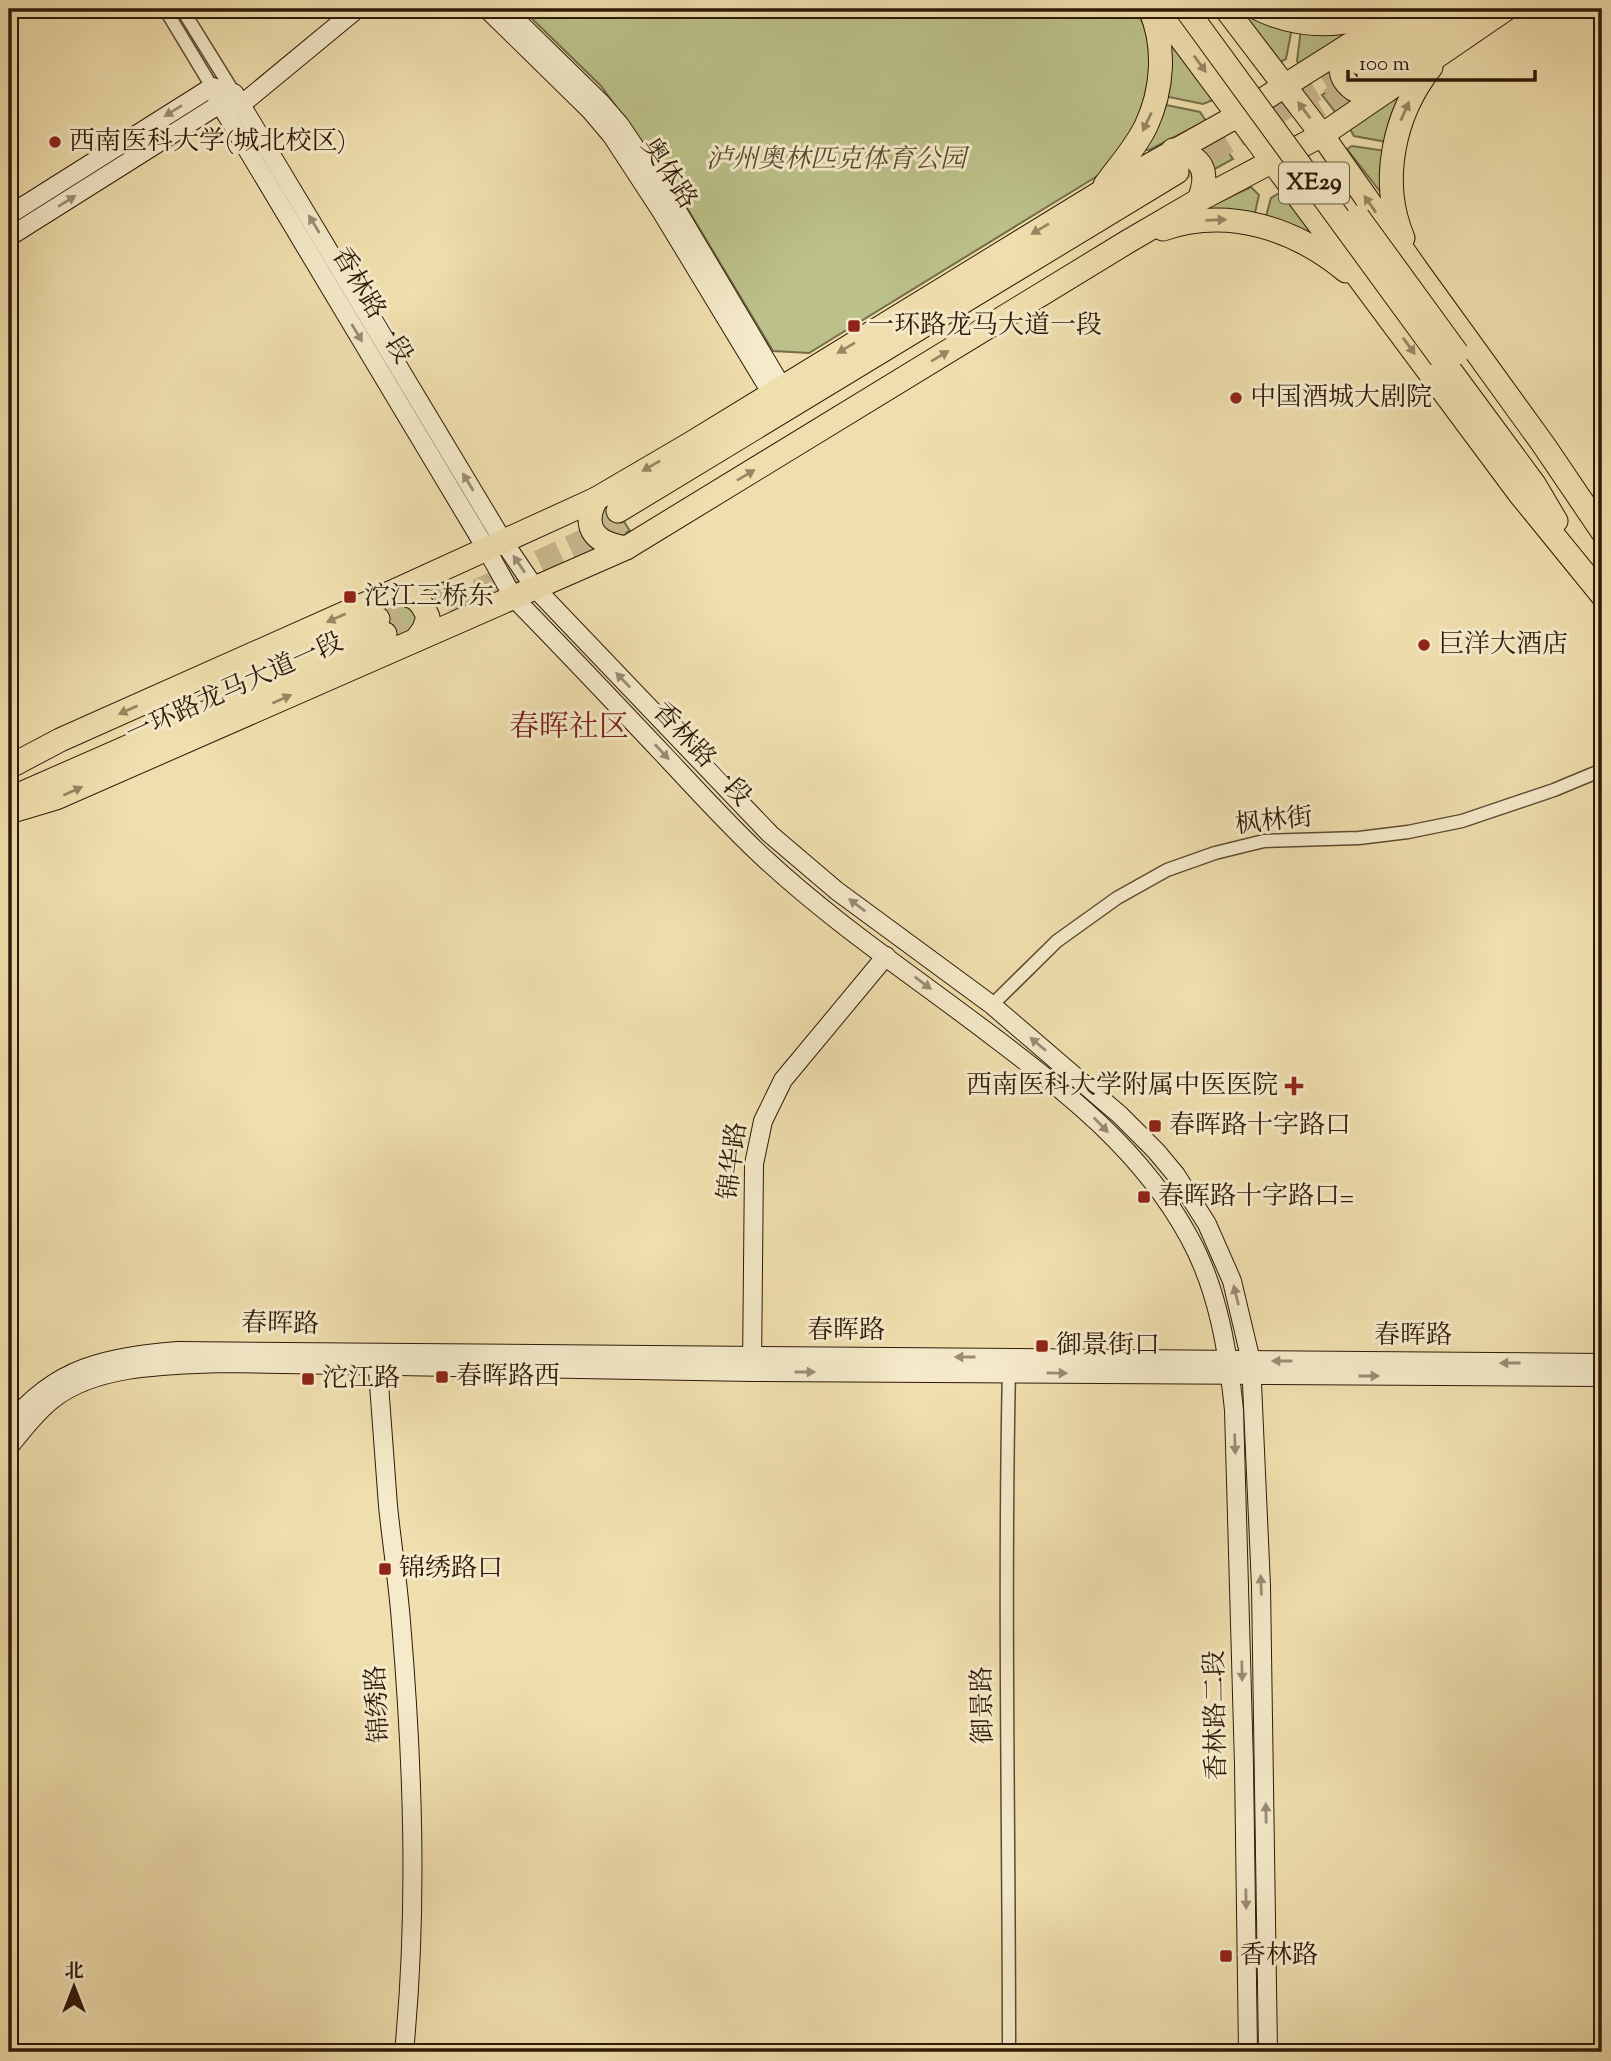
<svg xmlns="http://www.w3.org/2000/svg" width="1611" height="2061" viewBox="0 0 1611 2061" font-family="'Sorts Mill Goudy','Noto Serif SC',serif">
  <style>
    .green { fill: #bcc189; stroke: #756d48; stroke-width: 2 }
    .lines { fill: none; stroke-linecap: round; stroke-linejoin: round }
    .highway-tunnel { stroke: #c9b78d; stroke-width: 23; stroke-dasharray: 23 11; stroke-linecap: butt }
    .street-casing { stroke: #5e4a32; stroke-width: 15 }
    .secondary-casing { stroke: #2e1908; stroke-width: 20 }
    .highway-casing { stroke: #2e1908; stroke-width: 25 }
    .street { stroke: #f5eaca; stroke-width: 12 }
    .secondary { stroke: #f5eaca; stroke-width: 18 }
    .highway { stroke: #f0dfae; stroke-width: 23 }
    .highway-bridge-casing { stroke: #2e1908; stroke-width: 25; stroke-linecap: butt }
    .highway-bridge { stroke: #f0dfae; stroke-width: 23 }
    .oneway { fill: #998663 }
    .oneway2 { fill: #9b8c73 }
    .poi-dot { fill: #8f2418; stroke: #f5eaca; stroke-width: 2.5 }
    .labels { text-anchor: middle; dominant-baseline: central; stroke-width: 6; stroke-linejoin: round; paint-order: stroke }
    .shield { fill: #f5eaca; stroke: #6a5842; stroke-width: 2 }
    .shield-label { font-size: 24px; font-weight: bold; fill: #2e1908 }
    .poi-label { font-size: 26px; fill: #2e1908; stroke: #f5eaca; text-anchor: start }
    .park-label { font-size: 26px; font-style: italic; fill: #594b2f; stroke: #f5eaca }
    .street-label { font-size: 26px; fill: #2e1908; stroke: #f5eaca }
    .quarter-label { font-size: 30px; fill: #7a1f14; stroke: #f5eaca }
  </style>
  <rect width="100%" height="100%" fill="#f0dfae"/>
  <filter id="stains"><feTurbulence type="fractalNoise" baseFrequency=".00286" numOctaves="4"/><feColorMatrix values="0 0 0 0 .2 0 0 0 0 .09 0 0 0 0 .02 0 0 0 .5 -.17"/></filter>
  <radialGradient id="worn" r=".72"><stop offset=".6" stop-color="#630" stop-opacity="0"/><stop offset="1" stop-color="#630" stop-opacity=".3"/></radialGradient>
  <g class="green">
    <path d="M 522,9 L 1136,9 L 1153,44 L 1150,99 L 1130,135 L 1099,175 L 809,353 L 773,351 L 677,191 L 601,86 Z"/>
    <path d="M 1245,11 L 1292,28 L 1286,59 L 1280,62 L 1244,14 Z"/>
    <path d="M 1301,29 L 1350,31 L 1300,65 L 1297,61 Z"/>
    <path d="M 1170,45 L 1172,45 L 1213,100 L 1203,104 L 1164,96 Z"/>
    <path d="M 1335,86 L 1354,100 L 1336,113 L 1322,95 Z"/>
    <path d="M 1401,94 L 1387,142 L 1354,136 L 1350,129 Z"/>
    <path d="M 1161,104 L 1200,112 L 1206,121 L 1149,150 L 1144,150 Z"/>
    <path d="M 1217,137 L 1233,159 L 1213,170 L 1197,152 Z"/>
    <path d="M 1352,146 L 1386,151 L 1382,194 L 1347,149 Z"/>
    <path d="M 1251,187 L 1259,195 L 1254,217 L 1209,210 L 1211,206 Z"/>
    <path d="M 1281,192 L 1309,230 L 1310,235 L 1265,220 L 1271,198 Z"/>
    <path d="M 611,501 L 630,531 C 618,537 614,535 602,529 L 600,510 Z"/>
    <path d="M 443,581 L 451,599 L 434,607 L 424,591 Z"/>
    <path d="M 397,603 L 412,606 L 417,618 L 414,628 L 389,642 L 379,610 Z"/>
  </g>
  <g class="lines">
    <g class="highway-tunnel">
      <path d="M 1300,117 L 1367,78"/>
      <path d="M 1179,171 L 1357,65"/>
      <path d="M 378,619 L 433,594"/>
      <path d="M 385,634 L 625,521"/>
    </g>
    <defs>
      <g id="street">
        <path d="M 165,9 L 212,87"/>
        <path d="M 182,9 L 234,93"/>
        <path d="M 992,1005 L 1057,941 L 1117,898 L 1167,870 L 1215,853 L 1264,841 L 1359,838 L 1408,832 L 1462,821 L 1554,790 L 1602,770"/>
        <path d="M 1009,2052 C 1009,1824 1004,1596 1009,1368"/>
      </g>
      <g id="secondary">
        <path d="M 487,9 L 590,110 L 612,136 L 661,211 L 772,394"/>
        <path d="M 505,9 L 602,104 L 620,125 L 672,202 L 782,387"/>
        <path d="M 212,87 L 220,104 L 487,550 L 513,597 C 564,649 614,702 664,755 C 697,790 730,827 765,859 C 835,924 915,977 991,1035 C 1067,1092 1143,1152 1189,1237 C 1218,1289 1228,1352 1234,1410 L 1244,1765 L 1248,2052"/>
        <path d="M 234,93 L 503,541 L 535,588 L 770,834 L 837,891 L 992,1005 L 1120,1115 L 1156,1151 L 1176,1175 L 1207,1224 L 1232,1281 L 1251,1361 L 1261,1586 L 1268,2052"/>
        <path d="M 9,215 L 212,87 L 224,90"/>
        <path d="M 9,237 L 220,104 L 242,104 L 357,9"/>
        <path d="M 377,1357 C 381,1407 384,1456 388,1506 C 392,1545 398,1583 401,1622 C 413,1765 418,1910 404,2052"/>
        <path d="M 752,1368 L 754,1164 L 763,1121 L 783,1080 L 886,956"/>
        <path d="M 9,1425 C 55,1366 108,1357 178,1351 L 1602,1363"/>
        <path d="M 9,1447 C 22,1431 36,1412 53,1399 C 96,1365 168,1365 221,1363 L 752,1372 L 1602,1377"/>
      </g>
      <g id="highway">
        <path d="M 1159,9 L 1519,493 L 1602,595"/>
        <path d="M 1226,9 L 1322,135 L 1417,270 L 1543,444 L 1602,531"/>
        <path d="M 1259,9 C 1303,30 1345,27 1389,10"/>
        <path d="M 1351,45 C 1340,62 1335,75 1353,89 C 1358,92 1363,95 1369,95 C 1374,95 1381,92 1386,91"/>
        <path d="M 1360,63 L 1439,9"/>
        <path d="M 1369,77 L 1469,9"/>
        <path d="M 1173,150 C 1203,157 1210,171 1199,200"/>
        <path d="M 1105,185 C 1119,166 1136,147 1146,126 C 1163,90 1166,46 1150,9"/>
        <path d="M 1163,229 C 1228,207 1294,228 1346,271"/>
        <path d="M 1403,238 C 1379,181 1394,114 1431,67"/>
        <path d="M 1441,358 L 1534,484 L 1556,521"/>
        <path d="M 596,499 C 581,529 596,543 626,548"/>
        <path d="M 618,511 L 1177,172"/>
        <path d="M 390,593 C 412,594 420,597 428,617 L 424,629 L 416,640"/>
        <path d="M 221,689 L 378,619"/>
        <path d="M 9,767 L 60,740 L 390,593 L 596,499 L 690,444 L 1098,194 L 1237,116 L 1406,9"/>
        <path d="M 9,799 L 385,634"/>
        <path d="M 9,812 L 56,798 L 626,548 L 1127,242 L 1199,200 L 1322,135 L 1506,9"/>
      </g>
    </defs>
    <use href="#street" class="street-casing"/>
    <use href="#secondary" class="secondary-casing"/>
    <use href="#highway" class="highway-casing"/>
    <use href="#street" class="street"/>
    <use href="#secondary" class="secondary"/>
    <use href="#highway" class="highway"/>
    <defs>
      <g id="highway-bridge">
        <path d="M 1186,9 L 1441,358"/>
        <path d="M 1358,217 L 1457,353"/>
      </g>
    </defs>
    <use href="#highway-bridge" class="highway-bridge-casing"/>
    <use href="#highway-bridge" class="highway-bridge"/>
  </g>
  <defs><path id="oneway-solid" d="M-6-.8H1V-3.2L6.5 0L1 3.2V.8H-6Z" transform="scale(1.75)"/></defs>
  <g class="oneway">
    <use href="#oneway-solid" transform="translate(1200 64) rotate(54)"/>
    <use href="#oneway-solid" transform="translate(1304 110) rotate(-127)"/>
    <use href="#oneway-solid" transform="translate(1405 111) rotate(-66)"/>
    <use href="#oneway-solid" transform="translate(1147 122) rotate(115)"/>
    <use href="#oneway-solid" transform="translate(1370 204) rotate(-125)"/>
    <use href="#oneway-solid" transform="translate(1216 220) rotate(-2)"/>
    <use href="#oneway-solid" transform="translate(1040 229) rotate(149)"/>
    <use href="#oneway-solid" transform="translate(1409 346) rotate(54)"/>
    <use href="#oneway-solid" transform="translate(846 348) rotate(149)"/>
    <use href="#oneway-solid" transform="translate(940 356) rotate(-31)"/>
    <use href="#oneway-solid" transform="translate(651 466) rotate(150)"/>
    <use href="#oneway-solid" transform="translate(746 475) rotate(-31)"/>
    <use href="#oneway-solid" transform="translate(336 618) rotate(156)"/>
    <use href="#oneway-solid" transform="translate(282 699) rotate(-24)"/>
    <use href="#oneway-solid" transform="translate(128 710) rotate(156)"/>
    <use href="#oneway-solid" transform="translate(73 791) rotate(-24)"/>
  </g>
  <g class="oneway2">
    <use href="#oneway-solid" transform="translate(173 111) rotate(148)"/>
    <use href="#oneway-solid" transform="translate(67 201) rotate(-32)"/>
    <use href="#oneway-solid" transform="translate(314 224) rotate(-121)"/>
    <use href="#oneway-solid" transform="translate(357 333) rotate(59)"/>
    <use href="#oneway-solid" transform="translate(468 482) rotate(-121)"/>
    <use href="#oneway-solid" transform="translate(519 564) rotate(-124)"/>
    <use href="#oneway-solid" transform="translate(623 680) rotate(-134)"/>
    <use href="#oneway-solid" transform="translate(662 752) rotate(47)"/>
    <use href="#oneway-solid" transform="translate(857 905) rotate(-143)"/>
    <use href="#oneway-solid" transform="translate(923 983) rotate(37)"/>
    <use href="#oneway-solid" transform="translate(1038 1044) rotate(-140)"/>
    <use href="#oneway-solid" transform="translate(1101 1125) rotate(46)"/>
    <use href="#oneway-solid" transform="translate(1236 1295) rotate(-104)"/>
    <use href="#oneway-solid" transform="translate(965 1357) rotate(180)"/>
    <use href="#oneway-solid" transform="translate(1282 1361) rotate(-180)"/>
    <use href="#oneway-solid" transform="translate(1510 1363) rotate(-180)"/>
    <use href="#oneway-solid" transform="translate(805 1372)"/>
    <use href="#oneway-solid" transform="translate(1057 1373) rotate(1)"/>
    <use href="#oneway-solid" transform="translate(1369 1376)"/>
    <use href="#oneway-solid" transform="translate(1235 1444) rotate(88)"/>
    <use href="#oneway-solid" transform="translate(1261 1585) rotate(-92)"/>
    <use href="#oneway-solid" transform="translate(1242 1671) rotate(89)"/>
    <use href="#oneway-solid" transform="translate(1266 1813) rotate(-91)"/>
    <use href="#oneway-solid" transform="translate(1246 1899) rotate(89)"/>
  </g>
  <g class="poi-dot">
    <circle cx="55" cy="142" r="7"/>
    <rect x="847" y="319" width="14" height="14" rx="3.5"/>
    <circle cx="1236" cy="398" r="7"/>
    <rect x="343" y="590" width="14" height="14" rx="3.5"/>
    <circle cx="1424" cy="645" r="7"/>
    <path d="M1290.5 1075.5h7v7h7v7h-7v7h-7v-7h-7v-7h7z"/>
    <rect x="1148" y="1119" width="14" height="14" rx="3.5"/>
    <rect x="1137" y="1190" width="14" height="14" rx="3.5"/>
    <rect x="1035" y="1339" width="14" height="14" rx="3.5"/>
    <rect x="435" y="1370" width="14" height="14" rx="3.5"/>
    <rect x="301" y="1372" width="14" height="14" rx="3.5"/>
    <rect x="378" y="1562" width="14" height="14" rx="3.5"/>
    <rect x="1219" y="1949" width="14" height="14" rx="3.5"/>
  </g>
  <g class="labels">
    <rect class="shield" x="1279" y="162.5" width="70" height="41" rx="5"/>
    <g class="shield-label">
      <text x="1314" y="183">XE29</text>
    </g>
    <g class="poi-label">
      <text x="69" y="142">西南医科大学(城北校区)</text>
      <text x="868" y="326">一环路龙马大道一段</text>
      <text x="1250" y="398">中国酒城大剧院</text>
      <text x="364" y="597">沱江三桥东</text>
      <text x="1438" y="645">巨洋大酒店</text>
      <text x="1278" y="1086" text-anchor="end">西南医科大学附属中医医院</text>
      <text x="1169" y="1126">春晖路十字路口</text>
      <text x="1158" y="1197">春晖路十字路口=</text>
      <text x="1056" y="1346">御景街口</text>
      <text x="456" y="1377">春晖路西</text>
      <text x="322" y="1379">沱江路</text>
      <text x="399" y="1569">锦绣路口</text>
      <text x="1240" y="1956">香林路</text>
    </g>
    <g class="park-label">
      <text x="836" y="160">泸州奥林匹克体育公园</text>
    </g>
    <g class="street-label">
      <text transform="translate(668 174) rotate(57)">奥体路</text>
      <text transform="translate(371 306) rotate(59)">香林路一段</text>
      <text transform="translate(235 689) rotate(-24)">一环路龙马大道一段</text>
      <text transform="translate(701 755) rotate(47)">香林路一段</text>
      <text transform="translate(1274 822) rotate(-6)">枫林街</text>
      <text transform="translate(734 1161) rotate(-83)">锦华路</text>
      <text transform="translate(280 1325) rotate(1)">春晖路</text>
      <text x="846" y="1331">春晖路</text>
      <text x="1413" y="1336">春晖路</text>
      <text transform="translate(379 1704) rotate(-93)">锦绣路</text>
      <text transform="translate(984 1705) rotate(-91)">御景路</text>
      <text transform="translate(1217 1715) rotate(-91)">香林路二段</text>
    </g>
    <g class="quarter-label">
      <text x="569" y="728">春晖社区</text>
    </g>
  </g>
  <rect width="1611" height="2061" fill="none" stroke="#f0dfae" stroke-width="35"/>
  <rect x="10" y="10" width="1590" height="2040" fill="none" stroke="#2e1908" stroke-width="3.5"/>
  <rect x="18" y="18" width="1576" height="2026" fill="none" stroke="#2e1908" stroke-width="2"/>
  <g transform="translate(74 1987)" stroke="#f5eaca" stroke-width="5" paint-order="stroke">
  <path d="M0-5L12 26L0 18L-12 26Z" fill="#2e1908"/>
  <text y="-10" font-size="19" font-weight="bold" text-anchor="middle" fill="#2e1908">北</text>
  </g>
  <path d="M1348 70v10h187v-10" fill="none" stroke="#2e1908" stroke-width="3.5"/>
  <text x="1359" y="70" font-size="21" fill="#2e1908" stroke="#f5eaca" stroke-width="5" paint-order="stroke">100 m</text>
  <rect width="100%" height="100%" filter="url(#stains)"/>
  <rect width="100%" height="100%" fill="url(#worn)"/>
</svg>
